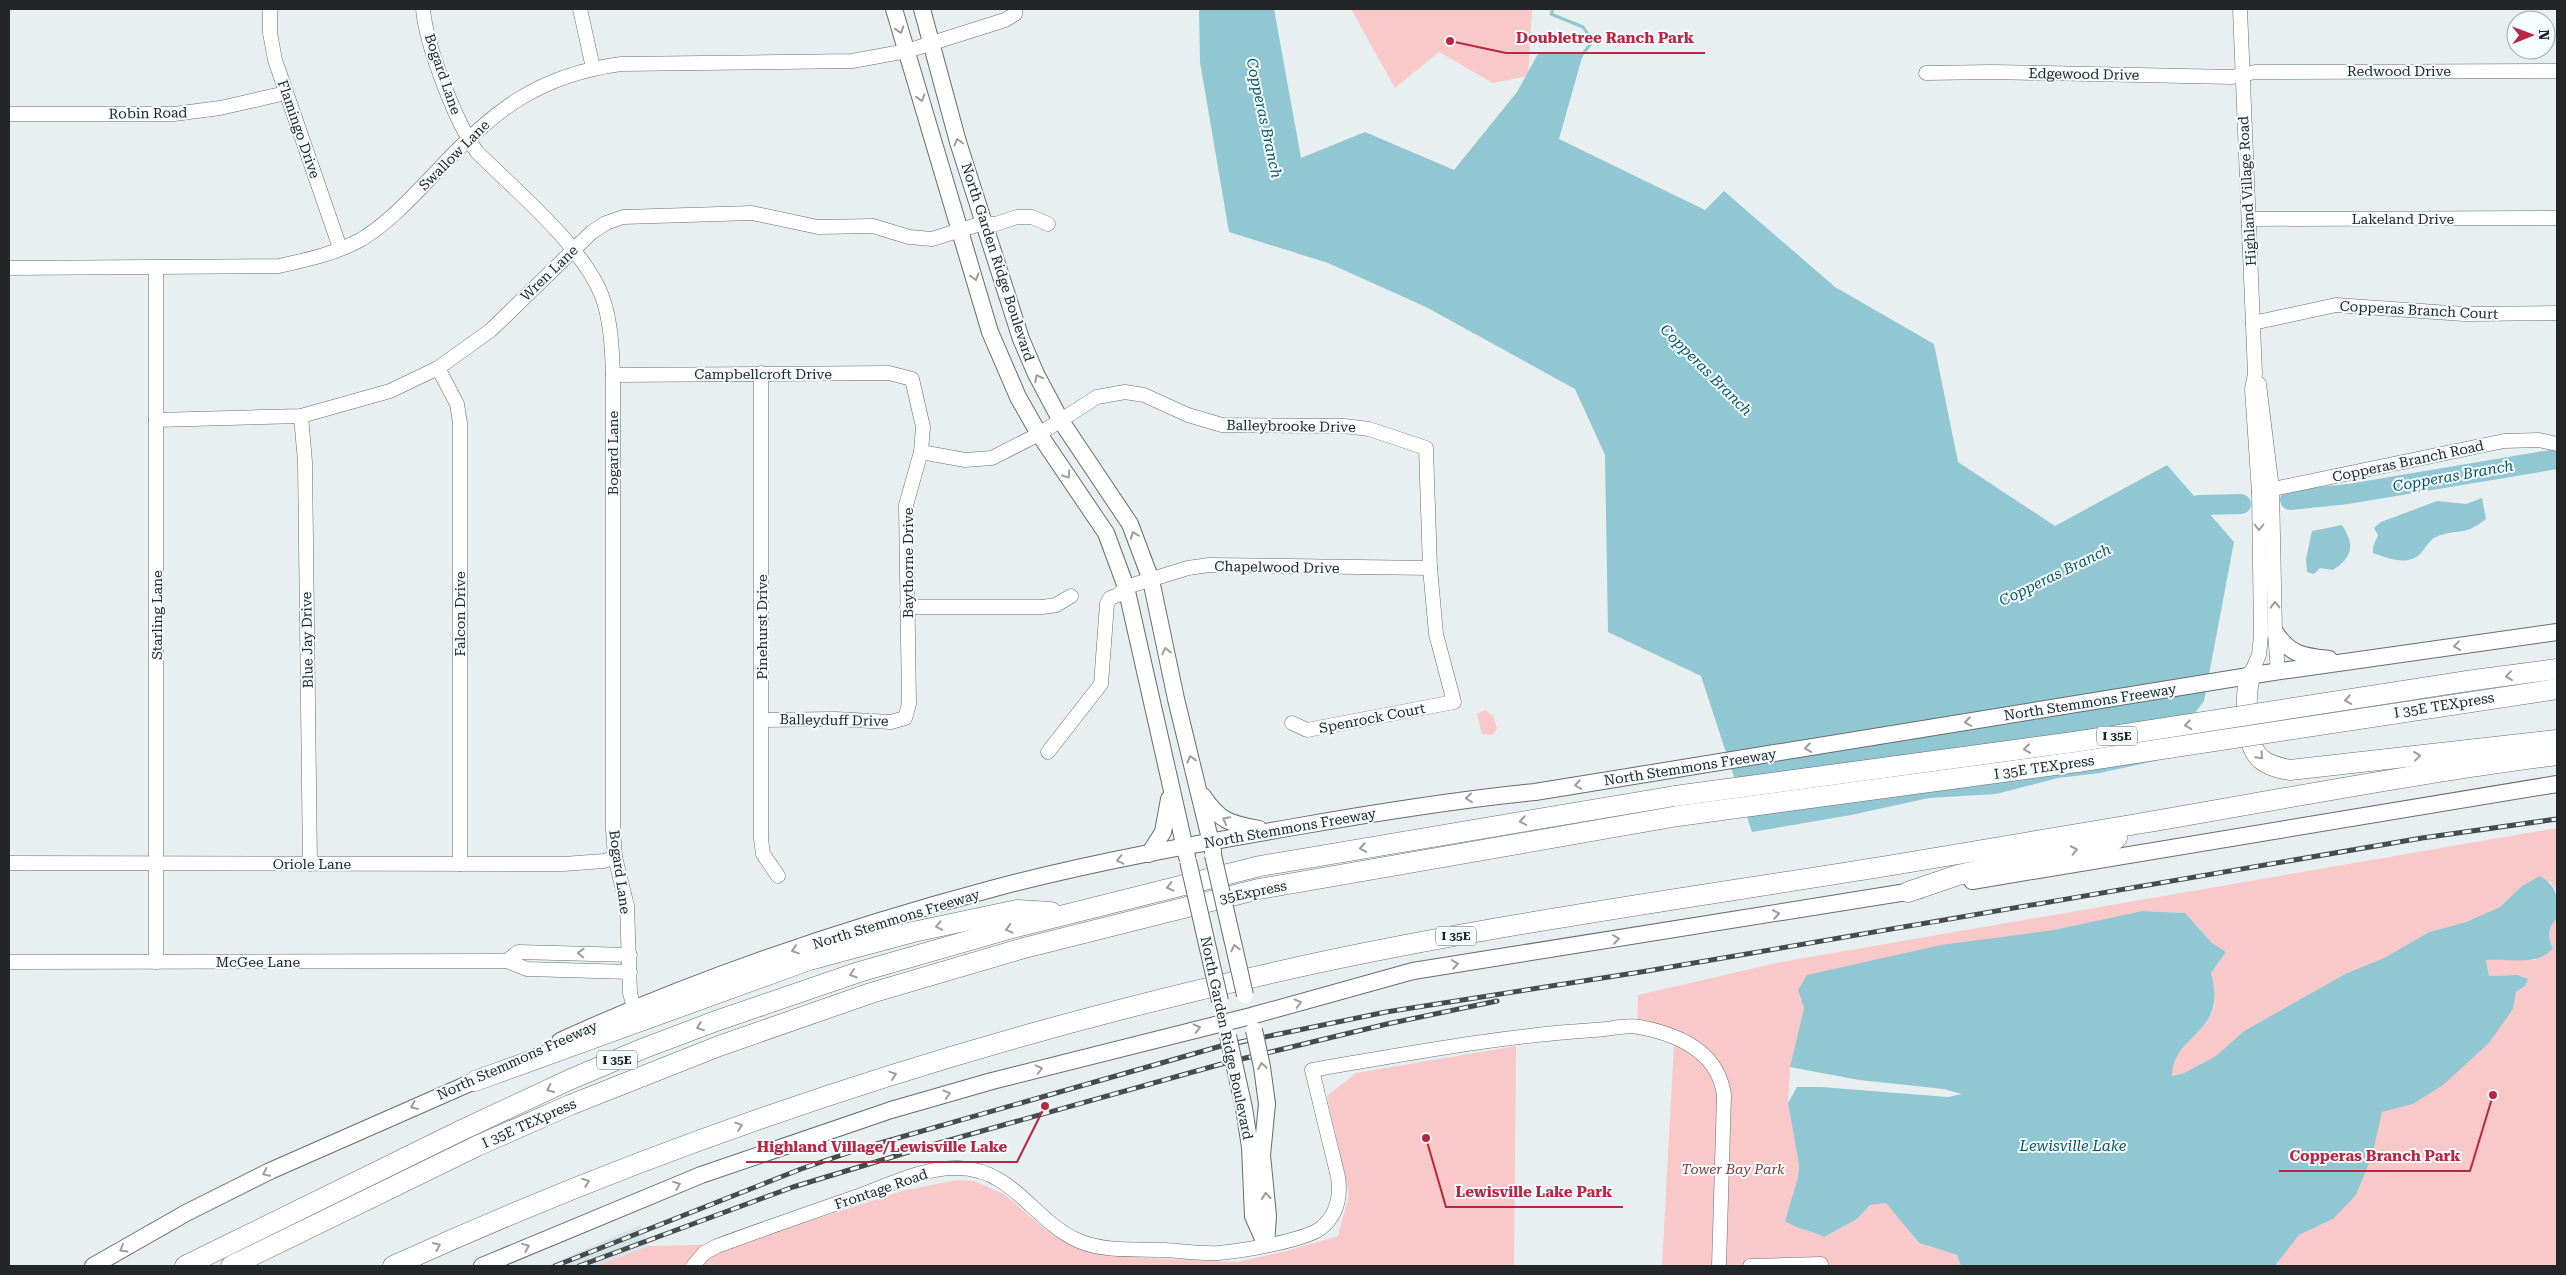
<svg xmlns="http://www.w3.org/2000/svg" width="2566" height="1275" viewBox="0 0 2566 1275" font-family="'Roboto Serif',serif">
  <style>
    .built { fill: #d4e5e9 }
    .green { fill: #f9c8c9 }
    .water { fill: #90c7d3 }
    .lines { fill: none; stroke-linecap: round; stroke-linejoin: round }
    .stream { stroke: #90c7d3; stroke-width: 3 }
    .river { stroke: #90c7d3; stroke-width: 20 }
    .minor-casing { stroke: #666d6e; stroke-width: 15 }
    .major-casing { stroke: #666d6e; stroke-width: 18 }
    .highway-casing { stroke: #666d6e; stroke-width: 21 }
    .minor { stroke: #fff; stroke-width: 14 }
    .major { stroke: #fff; stroke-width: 16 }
    .highway { stroke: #fff; stroke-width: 20 }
    .rail-casing { stroke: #484b4c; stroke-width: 5 }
    .rail { stroke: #f4fcfe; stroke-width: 3; stroke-dasharray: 9; stroke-linecap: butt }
    .major-bridge-casing { stroke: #666d6e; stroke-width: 18; stroke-linecap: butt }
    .highway-bridge-casing { stroke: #666d6e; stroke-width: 21; stroke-linecap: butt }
    .major-bridge { stroke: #fff; stroke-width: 16 }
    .highway-bridge { stroke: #fff; stroke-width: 20 }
    .oneway { stroke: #9c9d9d }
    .labels { text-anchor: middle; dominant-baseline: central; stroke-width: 4; stroke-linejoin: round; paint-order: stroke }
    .shield { fill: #f4fcfe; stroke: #626667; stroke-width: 1 }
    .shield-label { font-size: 12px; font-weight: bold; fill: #232626 }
    .street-label { font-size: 14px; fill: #232626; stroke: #f4fcfe }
    .park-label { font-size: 14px; font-style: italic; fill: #7c3c40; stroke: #f4fcfe }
    .water-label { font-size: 15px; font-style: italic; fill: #085765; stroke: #f4fcfe }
    .leader { fill: none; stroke: #b82641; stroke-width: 2 }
    .callout-dot { fill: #b82641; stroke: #f4fcfe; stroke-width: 2 }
    .callout-label { font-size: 15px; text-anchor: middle; font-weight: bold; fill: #b82641; stroke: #f4fcfe; stroke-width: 4; stroke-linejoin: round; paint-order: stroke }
  </style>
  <rect width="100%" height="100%" fill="#e7eff1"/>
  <path class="built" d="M 641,1225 L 649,1246 L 595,1266 L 546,1266 Z"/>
  <g class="green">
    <path d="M 1351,9 L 1532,9 L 1528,76 L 1493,83 L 1439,52 L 1395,88 Z"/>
    <path d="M 1485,710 L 1493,716 L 1497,728 L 1493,735 L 1482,734 L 1477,714 Z"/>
    <path d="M 2557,828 L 2557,891 L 2550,881 L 2522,886 L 2500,907 L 2466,922 L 2429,932 L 2384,958 L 2345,974 L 2244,1031 L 2216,1056 L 2184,1073 L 2171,1076 C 2172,1070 2172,1062 2176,1057 C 2197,1024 2226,1023 2211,973 L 2226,952 L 2212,943 L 2185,913 L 2142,911 L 1798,990 L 1804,1008 L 1790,1067 L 1788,1103 L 1799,1165 L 1798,1177 L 1785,1221 C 1798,1230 1811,1230 1824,1237 L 1857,1219 L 1870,1205 L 1887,1203 L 1918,1243 L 1957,1255 L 1961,1266 L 1662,1266 L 1674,1044 L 1653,1034 L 1637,1035 L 1638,995 L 1781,962 Z"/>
    <path d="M 2557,918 L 2557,1266 L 2275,1266 L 2299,1235 L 2333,1219 L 2382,1112 L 2413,1104 L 2513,1009 L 2516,992 L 2525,986 L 2517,975 L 2489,976 L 2486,959 L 2534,960 L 2553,948 C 2547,935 2548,928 2557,918 Z"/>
    <path d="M 1516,1046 L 1514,1266 L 595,1266 L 649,1246 L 739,1244 L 906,1190 L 957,1180 L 974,1181 L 1004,1194 L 1053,1236 L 1102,1256 L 1237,1262 L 1286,1251 L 1338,1236 L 1349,1195 L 1327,1096 L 1356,1073 Z"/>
  </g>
  <g class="water">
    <path d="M 1199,9 L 1274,9 L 1301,158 L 1365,132 L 1454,170 L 1517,92 L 1539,52 L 1583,54 L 1559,139 L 1705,210 L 1724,191 L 1835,287 L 1934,344 L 1958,462 L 2055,526 L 2167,465 L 2234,542 L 2204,701 L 2159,760 L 2100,773 L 2058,778 L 1996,794 L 1929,798 L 1851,815 L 1752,832 L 1701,676 L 1608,632 L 1605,455 L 1575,389 L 1426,307 L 1328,263 L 1229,232 L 1200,62 Z"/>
    <path d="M 2482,498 L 2486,519 C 2462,538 2459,527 2436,537 C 2429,540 2426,548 2421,553 C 2408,567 2388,558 2373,553 L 2373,547 L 2378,535 L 2374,528 L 2381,522 L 2437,501 L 2466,504 Z"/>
    <path d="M 2342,525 C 2355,545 2353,557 2333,570 L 2320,568 L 2314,574 L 2307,572 L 2306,559 L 2312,531 Z"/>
    <path d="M 2540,876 C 2559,887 2557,898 2557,918 C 2548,928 2547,936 2553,948 C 2539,967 2507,958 2486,960 L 2489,976 L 2517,975 L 2528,979 L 2525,986 L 2516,992 L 2513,1009 L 2489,1043 L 2443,1085 L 2413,1104 L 2382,1112 L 2372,1156 L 2356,1195 L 2333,1219 L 2299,1235 L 2275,1266 L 1961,1266 L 1957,1255 L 1919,1243 L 1886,1203 L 1870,1205 L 1857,1219 L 1824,1237 C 1811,1230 1798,1230 1785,1221 L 1798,1177 L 1799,1165 L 1788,1103 L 1797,1087 L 1821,1087 L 1948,1097 L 1962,1094 L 1944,1089 L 1859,1080 L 1790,1067 L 1804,1008 L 1798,990 L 1807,975 L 1941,945 L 2054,930 L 2142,911 L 2185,913 L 2212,943 L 2226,952 L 2211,973 C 2229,1035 2173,1032 2172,1076 L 2184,1073 L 2216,1056 L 2244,1031 L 2345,974 L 2384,958 L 2429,932 L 2466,922 L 2500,907 L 2522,886 Z"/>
  </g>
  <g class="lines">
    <path class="stream" d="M 1553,9 L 1551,14 L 1583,27 L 1593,41 L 1581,56"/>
    <g class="river">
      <path d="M 2290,500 L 2348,494 L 2557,459"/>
      <path d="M 2176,515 L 2199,505 L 2241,504"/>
    </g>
    <defs>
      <g id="minor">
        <path d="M 270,9 L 270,33 L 275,60 L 340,248"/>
        <path d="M 423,9 C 426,45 456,123 477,152 C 516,191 582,245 602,296 C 611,321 612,348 613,375 L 613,829 L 615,857 L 627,906 L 630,993 L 634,1008"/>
        <path d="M 580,9 L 593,68"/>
        <path d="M 2240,9 L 2255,374 L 2252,389 L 2259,492 L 2261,635 L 2259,655 L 2250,676"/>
        <path d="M 1926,73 L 1992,72 L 2232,77 L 2255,72 L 2557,71"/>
        <path d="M 9,114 L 174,114 L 220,108 L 286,93"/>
        <path d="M 2249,219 L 2557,218"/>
        <path d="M 9,268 L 279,266 C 306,260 338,253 362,239 C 391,221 415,194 438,170 C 493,111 538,75 621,64 L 852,61 L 907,51 L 1005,20 L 1015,14 L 1015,9"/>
        <path d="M 2253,323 L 2336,305 L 2464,314 L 2557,313"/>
        <path d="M 438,368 L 457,404 L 460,423 L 460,864"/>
        <path d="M 761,373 L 761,839 L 763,854 L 778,876"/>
        <path d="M 613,375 L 889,373 L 912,379 L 923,427 L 921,452 L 906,505 L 909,704 L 905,718 L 891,722 L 835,719 L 763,720"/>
        <path d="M 2259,384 L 2272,489 L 2275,632 L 2278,672"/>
        <path d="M 301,416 L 305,462 L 310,864"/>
        <path d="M 156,420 L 301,416 L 390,391 L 438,368 L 491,330 L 592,232 L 606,223 L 623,217 L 752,213 L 818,227 L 873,226 L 909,237 L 932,239 L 983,223 L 996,224 L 1017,217 L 1032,217 L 1048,224"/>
        <path d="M 921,452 L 965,460 L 992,458 L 1039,434 L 1097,397 L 1125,392 L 1144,395 L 1188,415 L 1222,425 L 1344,426 L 1369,429 L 1426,448 L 1430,568 L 1436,634 L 1454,702 L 1307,730 L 1292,723"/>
        <path d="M 2259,492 L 2504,441 L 2539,440 L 2557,444"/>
        <path d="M 907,607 L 1042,607 L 1056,605 L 1071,596"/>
        <path d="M 1048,752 L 1101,684 L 1107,604 L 1110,598 L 1118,595 L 1126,587 L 1188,568 L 1209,565 L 1430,568"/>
        <path d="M 9,863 L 564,864 L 604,861 L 615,857"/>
        <path d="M 507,961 L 518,952 L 630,955"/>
        <path d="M 9,962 L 507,961 L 527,969 L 630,972"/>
        <path d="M 156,962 L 156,268"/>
        <path d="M 693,1266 L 704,1253 L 717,1246 C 766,1228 815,1211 864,1194 C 893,1183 926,1167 958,1168 C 1014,1169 1033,1221 1079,1241 C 1105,1252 1137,1249 1165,1250 C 1183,1251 1201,1254 1218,1253 C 1240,1251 1304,1241 1321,1228 C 1337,1215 1341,1197 1338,1177 L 1312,1070 C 1406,1054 1499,1036 1594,1030 C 1608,1030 1626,1024 1639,1027 C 1677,1034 1718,1051 1724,1095 L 1719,1266"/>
        <path d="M 1750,1266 L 1821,1264"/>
      </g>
      <g id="major">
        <path d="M 894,9 L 990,332 L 1018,397 L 1039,434 L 1106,533 L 1126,587 L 1187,857"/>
        <path d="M 922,9 L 958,142 L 1021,339 L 1036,374 L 1061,421 L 1130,524 L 1151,580 L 1176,699 L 1213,851"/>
        <path d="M 2275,632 C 2290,655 2303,656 2329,659"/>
        <path d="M 1203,796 C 1219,821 1231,824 1259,829"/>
        <path d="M 1149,854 L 1163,832 L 1169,799"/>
        <path d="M 1972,881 L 2557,784"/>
        <path d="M 560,1041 C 698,978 849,927 995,888 C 1093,862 1194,844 1294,827 C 1374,813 1454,800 1535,792 L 2267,673 L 2557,632"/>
        <path d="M 1244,1108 L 1250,1147 L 1253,1216 L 1265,1243"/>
        <path d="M 1266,1244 L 1268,1216 L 1262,1155 L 1267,1104"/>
        <path d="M 93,1266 L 186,1213 L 270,1171 L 486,1076"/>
        <path d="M 482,1266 L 701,1175 L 891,1110 L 992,1081 L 1251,1016 L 1413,971 L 1919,890"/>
      </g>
      <g id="highway">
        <path d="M 2250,676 C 2245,696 2244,745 2261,759 C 2269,766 2280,768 2290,770 L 2557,740"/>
        <path d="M 1908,892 L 1958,875 L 2113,841 L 2117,838"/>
        <path d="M 475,1081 L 809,960 L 913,932 L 1017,910 L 1051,912"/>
        <path d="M 185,1266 L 462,1130 L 569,1080 L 642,1049 L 716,1021 L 859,972 L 1016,927 L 1260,866 L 1675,796"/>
        <path d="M 231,1266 L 477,1146 L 570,1105 L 719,1046 L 871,993 L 1024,948 L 1259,889 L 1678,816"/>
        <path d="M 393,1266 C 678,1136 979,1038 1285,970 C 1486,925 1690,898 1893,865 C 1974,851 2056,838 2137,824 C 2277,800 2416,773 2557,755"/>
      </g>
    </defs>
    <use href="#minor" class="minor-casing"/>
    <use href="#major" class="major-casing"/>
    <use href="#highway" class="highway-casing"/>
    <use href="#minor" class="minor"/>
    <use href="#major" class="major"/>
    <use href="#highway" class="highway"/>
    <defs>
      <g id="rail">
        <path d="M 555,1266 L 801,1169 L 859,1149 L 1221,1046 L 1386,1012 L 1647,971 L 2422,838 L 2557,819"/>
        <path d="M 579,1266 L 793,1187 L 925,1147 L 1225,1063 L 1387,1024 L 1497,1001"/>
      </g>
    </defs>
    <use href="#rail" class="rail-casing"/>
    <use href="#rail" class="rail"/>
    <defs>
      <g id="major-bridge">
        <path d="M 1213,855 L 1245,995"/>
        <path d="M 1188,861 L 1220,1001"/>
        <path d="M 1254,1030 L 1262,1067 L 1267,1104"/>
        <path d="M 1228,1036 L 1244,1108"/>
      </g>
      <g id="highway-bridge">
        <path d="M 1675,796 L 2074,742 L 2474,680 L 2557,669"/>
        <path d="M 1678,816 L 2077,762 L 2557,689"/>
      </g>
    </defs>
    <use href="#major-bridge" class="major-bridge-casing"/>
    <use href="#highway-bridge" class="highway-bridge-casing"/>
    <use href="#major-bridge" class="major-bridge"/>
    <use href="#highway-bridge" class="highway-bridge"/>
  </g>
  <defs><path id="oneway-chevron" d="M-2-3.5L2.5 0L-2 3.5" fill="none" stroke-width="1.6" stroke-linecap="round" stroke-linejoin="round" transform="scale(1.25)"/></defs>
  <g class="oneway">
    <use href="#oneway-chevron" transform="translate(900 30) rotate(73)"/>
    <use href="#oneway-chevron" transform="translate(921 98) rotate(73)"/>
    <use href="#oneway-chevron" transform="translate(958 142) rotate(-106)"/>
    <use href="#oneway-chevron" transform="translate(975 277) rotate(74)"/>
    <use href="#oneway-chevron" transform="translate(1038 378) rotate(-117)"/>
    <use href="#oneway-chevron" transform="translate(1067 475) rotate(56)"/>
    <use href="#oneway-chevron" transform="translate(2259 527) rotate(90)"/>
    <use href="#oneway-chevron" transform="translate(1134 535) rotate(-111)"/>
    <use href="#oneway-chevron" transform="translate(2275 605) rotate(-91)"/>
    <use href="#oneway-chevron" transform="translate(2457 646) rotate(172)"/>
    <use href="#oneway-chevron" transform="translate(1166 651) rotate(-102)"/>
    <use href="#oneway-chevron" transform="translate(2509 676) rotate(173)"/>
    <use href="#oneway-chevron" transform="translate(2348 700) rotate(171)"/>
    <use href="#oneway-chevron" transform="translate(1968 722) rotate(171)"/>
    <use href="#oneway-chevron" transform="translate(2188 725) rotate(171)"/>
    <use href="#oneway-chevron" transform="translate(1808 748) rotate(171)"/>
    <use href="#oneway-chevron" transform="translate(2027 749) rotate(172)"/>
    <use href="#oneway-chevron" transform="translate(2260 756) rotate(47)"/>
    <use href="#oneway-chevron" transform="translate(2417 756) rotate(-7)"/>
    <use href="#oneway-chevron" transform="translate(1191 759) rotate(-104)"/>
    <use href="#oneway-chevron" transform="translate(1578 785) rotate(171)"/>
    <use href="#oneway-chevron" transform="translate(1469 798) rotate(174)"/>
    <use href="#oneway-chevron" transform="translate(1226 820) rotate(-152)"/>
    <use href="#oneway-chevron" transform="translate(1523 821) rotate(170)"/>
    <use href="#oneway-chevron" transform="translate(1363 848) rotate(170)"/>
    <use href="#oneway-chevron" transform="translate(2074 850) rotate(-12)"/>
    <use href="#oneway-chevron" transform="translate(1120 860) rotate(167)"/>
    <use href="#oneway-chevron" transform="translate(1170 887) rotate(166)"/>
    <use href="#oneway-chevron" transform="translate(1776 914) rotate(-10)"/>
    <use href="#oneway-chevron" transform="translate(939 926) rotate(169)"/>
    <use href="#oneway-chevron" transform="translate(1009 929) rotate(165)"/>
    <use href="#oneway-chevron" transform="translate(1616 939) rotate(-8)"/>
    <use href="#oneway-chevron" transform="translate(1235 948) rotate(-103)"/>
    <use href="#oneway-chevron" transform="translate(795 950) rotate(162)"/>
    <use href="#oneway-chevron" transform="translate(581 953) rotate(-178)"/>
    <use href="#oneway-chevron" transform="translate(1455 964) rotate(-9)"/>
    <use href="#oneway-chevron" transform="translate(853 974) rotate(161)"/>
    <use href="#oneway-chevron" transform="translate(1298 1003) rotate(-15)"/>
    <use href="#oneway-chevron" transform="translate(700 1027) rotate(159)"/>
    <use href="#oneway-chevron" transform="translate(1197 1028) rotate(-14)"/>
    <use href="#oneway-chevron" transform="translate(1262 1066) rotate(-100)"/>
    <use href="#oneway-chevron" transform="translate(1039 1069) rotate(-14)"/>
    <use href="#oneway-chevron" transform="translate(893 1075) rotate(-18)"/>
    <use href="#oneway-chevron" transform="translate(550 1089) rotate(155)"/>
    <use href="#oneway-chevron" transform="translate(947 1094) rotate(-16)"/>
    <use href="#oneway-chevron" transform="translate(414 1106) rotate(156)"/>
    <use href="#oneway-chevron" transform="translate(739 1126) rotate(-19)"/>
    <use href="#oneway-chevron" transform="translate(266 1173) rotate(154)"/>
    <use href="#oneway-chevron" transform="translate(586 1182) rotate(-21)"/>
    <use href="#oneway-chevron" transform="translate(677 1185) rotate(-22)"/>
    <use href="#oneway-chevron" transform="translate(1266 1196) rotate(-95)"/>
    <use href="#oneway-chevron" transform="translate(437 1246) rotate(-24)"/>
    <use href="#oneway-chevron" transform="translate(526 1247) rotate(-22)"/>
    <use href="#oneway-chevron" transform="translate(123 1249) rotate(150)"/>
  </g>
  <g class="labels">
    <g class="shield">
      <rect x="2097" y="726.5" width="40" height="19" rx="4"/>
      <rect x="1436" y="926.5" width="40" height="19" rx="4"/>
      <rect x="597" y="1050.5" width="40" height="19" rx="4"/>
    </g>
    <g class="shield-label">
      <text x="2117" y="736">I 35E</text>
      <text x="1456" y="936">I 35E</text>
      <text x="617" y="1060">I 35E</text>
    </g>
    <g class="street-label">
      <text x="2399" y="71">Redwood Drive</text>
      <text transform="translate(443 74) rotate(71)">Bogard Lane</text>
      <text transform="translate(2084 74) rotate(1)">Edgewood Drive</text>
      <text transform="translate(148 113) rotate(-1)">Robin Road</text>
      <text transform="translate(299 129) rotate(71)">Flamingo Drive</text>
      <text transform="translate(454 155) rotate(-45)">Swallow Lane</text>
      <text transform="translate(2247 191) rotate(-93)">Highland Village Road</text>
      <text x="2403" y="219">Lakeland Drive</text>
      <text transform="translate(998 262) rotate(72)">North Garden Ridge Boulevard</text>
      <text transform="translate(549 273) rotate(-44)">Wren Lane</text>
      <text transform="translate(2419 310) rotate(3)">Copperas Branch Court</text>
      <text x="763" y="374">Campbellcroft Drive</text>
      <text transform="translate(1291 426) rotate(1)">Balleybrooke Drive</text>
      <text transform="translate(613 453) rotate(-90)">Bogard Lane</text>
      <text transform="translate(2408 461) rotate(-12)">Copperas Branch Road</text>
      <text transform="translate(908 563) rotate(-90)">Baythorne Drive</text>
      <text transform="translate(1277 567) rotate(1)">Chapelwood Drive</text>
      <text transform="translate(460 614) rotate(-90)">Falcon Drive</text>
      <text transform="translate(157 615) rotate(-90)">Starling Lane</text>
      <text transform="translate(762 627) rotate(-90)">Pinehurst Drive</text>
      <text transform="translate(307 640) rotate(-91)">Blue Jay Drive</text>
      <text transform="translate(2090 702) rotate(-9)">North Stemmons Freeway</text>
      <text transform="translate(2444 705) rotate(-9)">I 35E TEXpress</text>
      <text transform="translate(1372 718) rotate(-11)">Spenrock Court</text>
      <text transform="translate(834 720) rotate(1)">Balleyduff Drive</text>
      <text transform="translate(1690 767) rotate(-9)">North Stemmons Freeway</text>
      <text transform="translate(2044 767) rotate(-8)">I 35E TEXpress</text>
      <text transform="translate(1290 828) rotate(-10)">North Stemmons Freeway</text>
      <text x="312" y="864">Oriole Lane</text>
      <text transform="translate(620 872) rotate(82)">Bogard Lane</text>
      <text transform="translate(1253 892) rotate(-12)">35Express</text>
      <text transform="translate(896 919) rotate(-17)">North Stemmons Freeway</text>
      <text x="258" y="962">McGee Lane</text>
      <text transform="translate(1227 1038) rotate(78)">North Garden Ridge Boulevard</text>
      <text transform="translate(517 1060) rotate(-24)">North Stemmons Freeway</text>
      <text transform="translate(529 1123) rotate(-24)">I 35E TEXpress</text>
      <text transform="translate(881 1189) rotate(-19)">Frontage Road</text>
    </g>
    <g class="park-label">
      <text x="1733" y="1169">Tower Bay Park</text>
    </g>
    <g class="water-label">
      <text transform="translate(1264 118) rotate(78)">Copperas Branch</text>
      <text transform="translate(1706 370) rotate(45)">Copperas Branch</text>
      <text transform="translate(2453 476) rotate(-10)">Copperas Branch</text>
      <text transform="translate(2055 575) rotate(-26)">Copperas Branch</text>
      <text x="2073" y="1146">Lewisville Lake</text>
    </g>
  </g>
  <path class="leader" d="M1450 41L1506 53H1705M1045 1106L1017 1162H746M2493 1095L2470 1171H2279M1426 1138L1446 1207H1623"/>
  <g class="callout-dot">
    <circle cx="1450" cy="41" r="5"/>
    <circle cx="1045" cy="1106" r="5"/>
    <circle cx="2493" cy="1095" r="5"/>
    <circle cx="1426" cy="1138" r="5"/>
  </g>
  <g class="callout-label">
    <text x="1605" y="43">Doubletree Ranch Park</text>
    <text x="882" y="1152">Highland Village/Lewisville Lake</text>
    <text x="2375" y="1161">Copperas Branch Park</text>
    <text x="1534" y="1197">Lewisville Lake Park</text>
  </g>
  <rect width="2566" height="1275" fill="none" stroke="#232626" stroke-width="20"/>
  <g transform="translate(2531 35) rotate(89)"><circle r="24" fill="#f4fcfe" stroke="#a0a6a8"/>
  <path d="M0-4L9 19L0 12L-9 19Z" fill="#b82641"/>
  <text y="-8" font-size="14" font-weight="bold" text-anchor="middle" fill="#232626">N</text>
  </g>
</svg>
